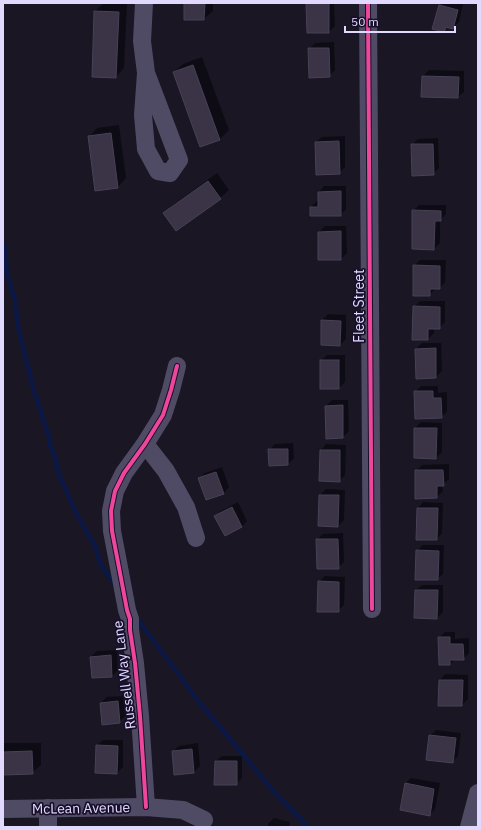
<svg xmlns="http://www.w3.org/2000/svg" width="481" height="830" viewBox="0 0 481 830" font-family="'IBM Plex Sans',sans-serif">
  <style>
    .shadow { fill: #0007 }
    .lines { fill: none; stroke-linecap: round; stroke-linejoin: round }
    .stream { stroke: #0b1846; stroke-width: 4.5 }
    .building { fill: #3a3446; stroke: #484158 }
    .minor { stroke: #504b65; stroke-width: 18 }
    .cycleway-casing { stroke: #18102a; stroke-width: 6 }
    .cycleway { stroke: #ed469a; stroke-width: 4 }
    .labels { text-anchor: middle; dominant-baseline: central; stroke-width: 3.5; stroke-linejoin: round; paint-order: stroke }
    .street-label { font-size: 14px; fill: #e2d9ff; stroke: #18102a }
  </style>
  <rect width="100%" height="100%" fill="#1a1624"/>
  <g class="shadow">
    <path d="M 104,3 L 127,3 L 124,68 L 116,77 L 95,11 Z"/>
    <path d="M 185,3 L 213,3 L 213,11 L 204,19 Z"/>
    <path d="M 307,3 L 334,3 L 335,26 L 329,32 L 308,32 Z"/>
    <path d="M 442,3 L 458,3 L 463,4 L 459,22 L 453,28 L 448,27 L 444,31 L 440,6 Z"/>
    <path d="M 334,42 L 335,70 L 329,76 L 309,49 L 315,43 Z"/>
    <path d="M 202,57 L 229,130 L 220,139 L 201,146 L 174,72 L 183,64 Z"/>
    <path d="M 429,70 L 464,71 L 464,92 L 458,97 L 423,76 Z"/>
    <path d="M 119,125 L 126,178 L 118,187 L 89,137 L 97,128 Z"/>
    <path d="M 345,136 L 345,167 L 339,173 L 316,142 L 322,137 Z"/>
    <path d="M 438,138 L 439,168 L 433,174 L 412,145 L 418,139 Z"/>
    <path d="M 217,173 L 229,190 L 220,198 L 164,213 L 173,205 Z"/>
    <path d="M 324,186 L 346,186 L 346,209 L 340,215 L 311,207 L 317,201 L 319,201 L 319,192 Z"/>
    <path d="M 419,205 L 446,205 L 446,214 L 440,221 L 440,243 L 434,249 L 413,211 Z"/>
    <path d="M 325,226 L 346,226 L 347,253 L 341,259 L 319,232 Z"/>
    <path d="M 420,260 L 446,260 L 445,282 L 440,288 L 435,288 L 435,289 L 429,295 L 414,266 Z"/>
    <path d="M 420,301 L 445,301 L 445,322 L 439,328 L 434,328 L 434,333 L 428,339 L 414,307 Z"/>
    <path d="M 328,314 L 346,315 L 346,339 L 340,345 L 322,320 Z"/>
    <path d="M 422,343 L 441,343 L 442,371 L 436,377 L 416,349 Z"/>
    <path d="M 327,355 L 345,355 L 345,382 L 339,388 L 321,361 Z"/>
    <path d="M 421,386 L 438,386 L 438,393 L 447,392 L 447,412 L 441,417 L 415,392 Z"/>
    <path d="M 332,400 L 348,400 L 349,431 L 343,437 L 327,438 L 326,406 Z"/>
    <path d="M 421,422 L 442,423 L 442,452 L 436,458 L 415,428 Z"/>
    <path d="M 293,443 L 294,458 L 288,464 L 269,450 L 275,444 Z"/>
    <path d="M 326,444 L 346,445 L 345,475 L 339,481 L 321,450 Z"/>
    <path d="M 449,464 L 449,479 L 442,485 L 443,491 L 437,497 L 416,471 L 422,465 Z"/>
    <path d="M 222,467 L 229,487 L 224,493 L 206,499 L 199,479 L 205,473 Z"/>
    <path d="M 326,489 L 345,490 L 344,520 L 338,526 L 320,495 Z"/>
    <path d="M 238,502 L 247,521 L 242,527 L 215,516 L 221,511 Z"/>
    <path d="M 423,502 L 443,503 L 442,533 L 437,539 L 418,508 Z"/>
    <path d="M 343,533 L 344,562 L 338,568 L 317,540 L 323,534 Z"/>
    <path d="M 423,545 L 444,545 L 443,574 L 437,579 L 417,550 Z"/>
    <path d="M 325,576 L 345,577 L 344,605 L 338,611 L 319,582 Z"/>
    <path d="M 422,585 L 443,585 L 443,612 L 437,618 L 416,590 Z"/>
    <path d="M 445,632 L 455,632 L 455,639 L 469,638 L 469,653 L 463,659 L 455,659 L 450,664 L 439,638 Z"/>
    <path d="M 117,650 L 118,670 L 112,676 L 93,677 L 91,657 L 97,651 Z"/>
    <path d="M 445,674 L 468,675 L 468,699 L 462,705 L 439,705 L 440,680 Z"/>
    <path d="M 123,696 L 125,716 L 119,722 L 101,703 L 107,697 Z"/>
    <path d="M 436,730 L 461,733 L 458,756 L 452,762 L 430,736 Z"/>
    <path d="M 103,740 L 123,740 L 123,767 L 117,773 L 97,745 Z"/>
    <path d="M 3,743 L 41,743 L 41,765 L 32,773 L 3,774 Z"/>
    <path d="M 198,743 L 200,766 L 194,772 L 175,774 L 173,751 L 179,746 Z"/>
    <path d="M 222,756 L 242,756 L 242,778 L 236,784 L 216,761 Z"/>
    <path d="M 411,778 L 440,783 L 435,809 L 429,815 L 405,784 Z"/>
    <path d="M 274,818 L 290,822 L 289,827 L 268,827 L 268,824 Z"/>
  </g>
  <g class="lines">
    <g class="stream">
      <path d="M 3,244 L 5,247 L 7,274 L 15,300 L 18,327 L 34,391 L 50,440 L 50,445 L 55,456 L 58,472 L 77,515 L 95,546 L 101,566 L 115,584"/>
      <path d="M 136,617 L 199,702 L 275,793 L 308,827"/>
    </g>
  </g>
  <g class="building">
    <path d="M 184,3 L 205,3 L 204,20 L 184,20 Z"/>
    <path d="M 306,3 L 329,3 L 329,33 L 307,33 Z"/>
    <path d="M 439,5 L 458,10 L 453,29 L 446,27 L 444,32 L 432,29 Z"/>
    <path d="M 94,11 L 119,12 L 116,78 L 92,77 Z"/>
    <path d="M 308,48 L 329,48 L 330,77 L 309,78 Z"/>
    <path d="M 193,65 L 220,140 L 200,147 L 173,72 Z"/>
    <path d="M 422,76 L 459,77 L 458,98 L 421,97 Z"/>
    <path d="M 111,133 L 118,188 L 95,191 L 88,136 Z"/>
    <path d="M 339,141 L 340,174 L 316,175 L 315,142 Z"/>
    <path d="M 411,144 L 433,144 L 434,175 L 412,176 Z"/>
    <path d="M 208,181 L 221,199 L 176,231 L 163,213 Z"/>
    <path d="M 341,191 L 341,216 L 310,216 L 310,207 L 318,207 L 318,192 Z"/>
    <path d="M 412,210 L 441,211 L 441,221 L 435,221 L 434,250 L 412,249 Z"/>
    <path d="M 341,231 L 341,260 L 318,260 L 318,232 Z"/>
    <path d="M 413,265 L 440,266 L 440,289 L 430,289 L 430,296 L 413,296 Z"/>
    <path d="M 413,306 L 440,307 L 440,329 L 428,329 L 428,340 L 412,340 Z"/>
    <path d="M 321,320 L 341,321 L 340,346 L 321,345 Z"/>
    <path d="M 436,348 L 436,378 L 416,379 L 415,349 Z"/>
    <rect x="320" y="360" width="19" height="29"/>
    <path d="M 414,391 L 433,391 L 433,398 L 441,398 L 442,418 L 415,419 Z"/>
    <path d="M 343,405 L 343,438 L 326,439 L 325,406 Z"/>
    <path d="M 414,428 L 437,428 L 436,459 L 414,458 Z"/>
    <path d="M 268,449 L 288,449 L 288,465 L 269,466 Z"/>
    <path d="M 320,450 L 340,450 L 340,482 L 319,481 Z"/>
    <path d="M 415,470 L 443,470 L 444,486 L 437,486 L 437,498 L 415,499 Z"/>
    <path d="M 216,472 L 224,494 L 206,500 L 198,478 Z"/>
    <path d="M 319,495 L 339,495 L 338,527 L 318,526 Z"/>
    <path d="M 232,507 L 242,527 L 225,536 L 214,516 Z"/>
    <path d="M 417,508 L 438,508 L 437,540 L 416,540 Z"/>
    <path d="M 316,539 L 338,539 L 339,569 L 317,569 Z"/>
    <path d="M 416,550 L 439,551 L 438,580 L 415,580 Z"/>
    <path d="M 318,581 L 339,582 L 339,612 L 317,612 Z"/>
    <path d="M 415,590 L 438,590 L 437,619 L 414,618 Z"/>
    <path d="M 438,637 L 450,637 L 450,644 L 463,644 L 464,660 L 450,660 L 450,665 L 439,665 Z"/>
    <path d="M 111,655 L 112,677 L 92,678 L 90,657 Z"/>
    <path d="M 439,680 L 463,680 L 462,706 L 438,706 Z"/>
    <path d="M 118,701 L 120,723 L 102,725 L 100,703 Z"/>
    <path d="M 429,735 L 456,738 L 453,763 L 426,760 Z"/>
    <path d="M 96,745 L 118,746 L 117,774 L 95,773 Z"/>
    <path d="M 192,749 L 194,773 L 174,775 L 172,751 Z"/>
    <path d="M 32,751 L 33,774 L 3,775 L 3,752 Z"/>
    <path d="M 215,761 L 237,761 L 237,785 L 214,785 Z"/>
    <path d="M 405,783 L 434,789 L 430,816 L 400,810 Z"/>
  </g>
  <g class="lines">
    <g class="minor">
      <path d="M 144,3 L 142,41 L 146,73 L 143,115 L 146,149 L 158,171 L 170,173 L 179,160 L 146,73"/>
      <path d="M 368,3 L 372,609"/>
      <path d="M 145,444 L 166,471 L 186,507 L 196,538"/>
      <path d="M 146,807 L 140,716 L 135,663 L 130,630 L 130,619 L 127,610 L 117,557 L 112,531 L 111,511 L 115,491 L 124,473 L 145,444 L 163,415 L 171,390 L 177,366"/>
      <path d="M 48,808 L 48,827"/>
      <path d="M 3,809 L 146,807 L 183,810 L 204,820"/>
      <path d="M 469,827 L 478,793"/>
    </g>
    <defs>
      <g id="cycleway">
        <path d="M 368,3 L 372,609"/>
        <path d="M 146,807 L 140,716 L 135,663 L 130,630 L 130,619 L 127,610 L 117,557 L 112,531 L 111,511 L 115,491 L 124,473 L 145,444 L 163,415 L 171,390 L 177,366"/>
      </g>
    </defs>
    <use href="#cycleway" class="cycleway-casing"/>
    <use href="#cycleway" class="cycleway"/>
  </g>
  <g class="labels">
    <g class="street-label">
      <text transform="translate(359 306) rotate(-90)">Fleet Street</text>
      <text transform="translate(124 675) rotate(-97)">Russell Way Lane</text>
      <text transform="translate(81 808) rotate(-1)">McLean Avenue</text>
    </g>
  </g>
  <rect width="481" height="830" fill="none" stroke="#e2d9ff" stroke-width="8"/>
  <path d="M345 26v6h110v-6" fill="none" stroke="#e2d9ff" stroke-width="2"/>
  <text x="351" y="26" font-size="12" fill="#e2d9ff" stroke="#18102a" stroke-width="3" paint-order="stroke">50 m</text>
</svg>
